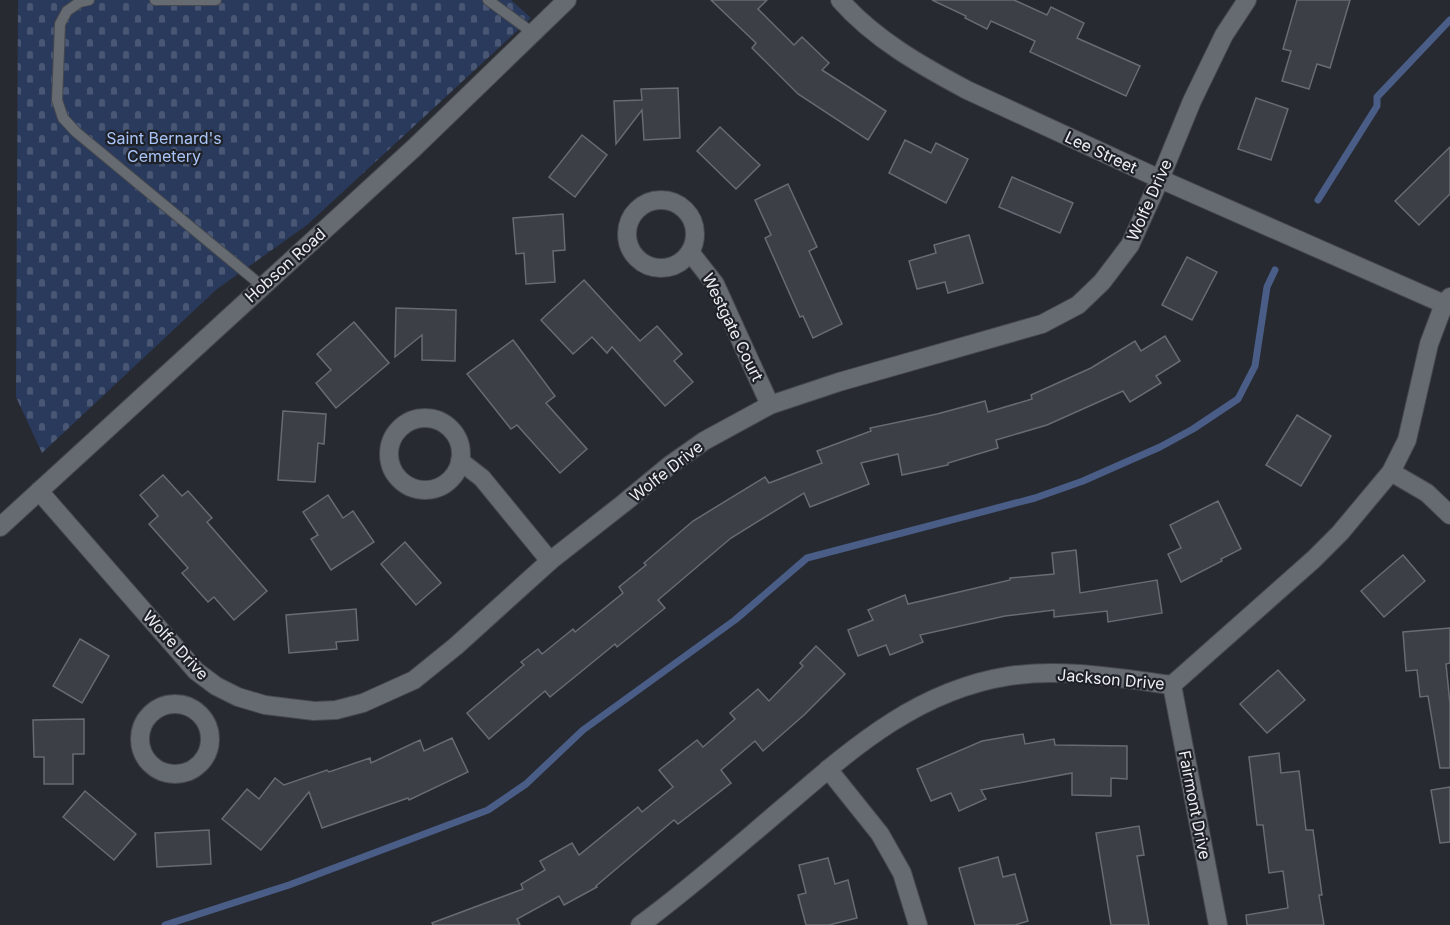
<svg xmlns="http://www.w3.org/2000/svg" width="1450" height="925" viewBox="0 0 1450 925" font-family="Inter,sans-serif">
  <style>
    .cemetery { fill: url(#cemetery-stones) }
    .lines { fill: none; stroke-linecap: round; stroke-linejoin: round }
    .stream { stroke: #495d86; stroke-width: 7 }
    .building { fill: #3c3f46; stroke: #676b72; stroke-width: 1.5 }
    .lane-casing { stroke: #45484d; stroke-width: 12 }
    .street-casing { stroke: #45484d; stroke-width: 20 }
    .lane { stroke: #666a71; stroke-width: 10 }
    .street { stroke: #666a71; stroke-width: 18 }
    .labels { text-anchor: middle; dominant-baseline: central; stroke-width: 4.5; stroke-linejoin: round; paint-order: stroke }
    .park-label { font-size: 16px; fill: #a9c4f8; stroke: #1e2127 }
    .street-label { font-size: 16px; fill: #edeff3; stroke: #1e2127 }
  </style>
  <defs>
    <pattern id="cemetery-stones" width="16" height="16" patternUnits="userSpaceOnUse" patternTransform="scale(1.5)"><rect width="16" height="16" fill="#2a3a5c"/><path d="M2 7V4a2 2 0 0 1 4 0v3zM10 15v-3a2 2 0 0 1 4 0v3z" fill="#495774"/></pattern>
  </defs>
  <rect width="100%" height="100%" fill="#272a31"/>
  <path class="cemetery" d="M 18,0 L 511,0 L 531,18 L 307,225 L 217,289 L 42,453 L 16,397 Z"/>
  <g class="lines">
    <g class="stream">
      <path d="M 1318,200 L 1377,106 L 1377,97 L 1450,20"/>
      <path d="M 165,925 L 289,885 L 488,810 L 526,784 L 583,730 L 735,620 L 807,558 L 1035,498 L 1083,481 L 1160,447 L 1193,429 L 1238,399 L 1255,366 L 1267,287 L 1275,270"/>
    </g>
  </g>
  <g class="building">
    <path d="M 711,0 L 767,0 L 758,9 L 794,45 L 802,37 L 829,63 L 822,70 L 886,111 L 868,140 L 798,94 L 752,48 L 756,43 Z"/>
    <path d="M 932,0 L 1014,0 L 1047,15 L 1051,7 L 1084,23 L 1077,38 L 1140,66 L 1126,96 L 1030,52 L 1035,41 L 991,21 L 987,29 L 965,18 L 966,16 Z"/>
    <path d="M 1297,0 L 1350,0 L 1330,68 L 1317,64 L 1309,89 L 1282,81 L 1291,51 L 1283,49 Z"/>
    <path d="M 678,88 L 680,138 L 644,140 L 642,110 L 616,144 L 614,101 L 642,100 L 641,89 Z"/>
    <path d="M 1256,98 L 1288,109 L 1271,160 L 1238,149 Z"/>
    <path d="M 720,127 L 760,165 L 736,189 L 697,151 Z"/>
    <path d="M 582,135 L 607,155 L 575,197 L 549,177 Z"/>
    <path d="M 905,140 L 931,153 L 936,143 L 968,159 L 946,203 L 889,173 Z"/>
    <path d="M 1450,147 L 1450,194 L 1419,225 L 1395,201 Z"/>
    <path d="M 1012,177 L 1073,203 L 1060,233 L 999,207 Z"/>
    <path d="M 788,184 L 817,247 L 809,251 L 842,324 L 813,338 L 803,316 L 800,317 L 765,238 L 771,235 L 755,200 Z"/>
    <path d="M 563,214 L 565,250 L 553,251 L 555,282 L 526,284 L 524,253 L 516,254 L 513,218 Z"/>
    <path d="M 969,235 L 983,283 L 948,293 L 945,282 L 917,289 L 909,261 L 936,253 L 934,245 Z"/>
    <path d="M 1187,257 L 1217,272 L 1192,320 L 1162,305 Z"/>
    <path d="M 584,280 L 640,341 L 657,326 L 682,354 L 674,361 L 693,382 L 665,406 L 612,347 L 607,353 L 592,337 L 573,354 L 541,320 Z"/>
    <path d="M 396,308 L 456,310 L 455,361 L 422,360 L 422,335 L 395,357 Z"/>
    <path d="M 354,322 L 389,363 L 336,408 L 316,383 L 331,370 L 317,354 Z"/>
    <path d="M 1165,336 L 1180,361 L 1156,376 L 1161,383 L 1130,402 L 1123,391 L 1047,425 L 996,440 L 998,448 L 948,463 L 948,465 L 902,475 L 898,454 L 861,463 L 869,484 L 810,507 L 804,493 L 731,538 L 658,600 L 665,608 L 617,647 L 615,644 L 550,697 L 545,691 L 489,739 L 467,713 L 524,665 L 521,662 L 538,649 L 542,654 L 573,629 L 575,632 L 623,593 L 619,587 L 646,565 L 644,563 L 693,521 L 765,477 L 769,483 L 822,463 L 817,451 L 871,431 L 870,428 L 937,414 L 985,401 L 988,412 L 1032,399 L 1031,395 L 1091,368 L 1135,341 L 1141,351 Z"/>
    <path d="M 513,340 L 555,396 L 546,403 L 587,449 L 560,473 L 517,425 L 511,429 L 467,374 Z"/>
    <path d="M 283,411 L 326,414 L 324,444 L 318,443 L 315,482 L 278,480 Z"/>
    <path d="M 1297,415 L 1331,436 L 1301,486 L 1266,465 Z"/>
    <path d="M 163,475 L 182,496 L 188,491 L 212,518 L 207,522 L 267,591 L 234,620 L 214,597 L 208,602 L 182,573 L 188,568 L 149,524 L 158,516 L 140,495 Z"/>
    <path d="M 328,495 L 343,518 L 353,511 L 374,542 L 331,570 L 311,539 L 318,535 L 303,512 Z"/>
    <path d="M 1218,501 L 1241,549 L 1221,559 L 1222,561 L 1181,582 L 1168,554 L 1181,548 L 1170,525 Z"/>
    <path d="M 405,542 L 441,583 L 416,605 L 381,564 Z"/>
    <path d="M 1076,550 L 1080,593 L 1157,580 L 1162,613 L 1108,622 L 1107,611 L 1054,617 L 1054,610 L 1005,616 L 920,635 L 923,642 L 890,655 L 886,645 L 858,656 L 848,630 L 873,620 L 868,610 L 905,595 L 908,604 L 1010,580 L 1010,578 L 1054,574 L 1052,553 Z"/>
    <path d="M 1403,555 L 1425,581 L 1384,617 L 1361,591 Z"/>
    <path d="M 356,609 L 358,640 L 336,642 L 337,649 L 289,653 L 286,615 Z"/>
    <path d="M 1450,628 L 1450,663 L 1446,664 L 1450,704 L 1450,768 L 1440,768 L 1428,696 L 1420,697 L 1417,670 L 1406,671 L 1403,632 Z"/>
    <path d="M 80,639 L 109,656 L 82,703 L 53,686 Z"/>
    <path d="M 816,646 L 845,674 L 804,715 L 763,751 L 755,741 L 721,770 L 731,783 L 678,824 L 674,820 L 596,886 L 597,887 L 564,905 L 559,896 L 517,919 L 520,925 L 433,925 L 432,923 L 523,889 L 521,884 L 545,870 L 540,861 L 572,843 L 579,855 L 638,807 L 642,812 L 673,787 L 659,770 L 697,740 L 703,747 L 735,719 L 730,713 L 758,689 L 769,701 L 803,666 L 800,663 Z"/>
    <path d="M 1278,670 L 1305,700 L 1267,733 L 1240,704 Z"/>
    <path d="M 84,719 L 84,754 L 73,754 L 73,784 L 44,784 L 44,757 L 34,757 L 33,720 Z"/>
    <path d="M 1023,734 L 1025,744 L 1054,739 L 1055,745 L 1127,746 L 1127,779 L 1111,778 L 1111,796 L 1072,795 L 1072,773 L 981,790 L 986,799 L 959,811 L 951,793 L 931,801 L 917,769 L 982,741 Z"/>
    <path d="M 452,738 L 468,772 L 409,800 L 408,798 L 322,828 L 309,792 L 261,850 L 222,819 L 247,789 L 259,799 L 275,778 L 284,785 L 327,770 L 329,772 L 370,758 L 371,763 L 420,740 L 424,751 Z"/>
    <path d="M 1279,753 L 1281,773 L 1299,771 L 1306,830 L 1313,830 L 1322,895 L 1319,895 L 1324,925 L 1247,925 L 1246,915 L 1288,908 L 1283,871 L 1269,873 L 1263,825 L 1257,825 L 1249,757 Z"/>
    <path d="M 1450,787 L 1450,842 L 1440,843 L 1431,790 Z"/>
    <path d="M 85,791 L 136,834 L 114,860 L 63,817 Z"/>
    <path d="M 1139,826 L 1144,855 L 1137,856 L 1149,925 L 1111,925 L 1096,833 Z"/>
    <path d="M 209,830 L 211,864 L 157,867 L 155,833 Z"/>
    <path d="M 998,857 L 1003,877 L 1015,874 L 1028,921 L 1015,925 L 975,925 L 959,868 Z"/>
    <path d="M 828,858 L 835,884 L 848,880 L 857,918 L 829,925 L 806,925 L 798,895 L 806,893 L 799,865 Z"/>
  </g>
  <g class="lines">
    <defs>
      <g id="lane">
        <path d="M 89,0 L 80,2 L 67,11 L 60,24 L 57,100 L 63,118 L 76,132 L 262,286"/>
        <path d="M 155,0 L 216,0"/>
        <path d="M 488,0 L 533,33"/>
      </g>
      <g id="street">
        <path d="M 840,0 C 874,39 922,66 967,90 L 1160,179 L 1444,304"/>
        <circle cx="661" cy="234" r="34"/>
        <path d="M 690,252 L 715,284 L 770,405"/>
        <circle cx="425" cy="454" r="36"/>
        <path d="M 460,461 L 482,478 L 550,561"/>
        <path d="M 1391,472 L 1427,493 L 1450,515"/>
        <path d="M 39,491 L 196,671 L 216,686 L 238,697 L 265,705 L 314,711 L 336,710 L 363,703 L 414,680 L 456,646 L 550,561 L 624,503 L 670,465 L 704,441 L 770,405 L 839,382 L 1042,324 L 1078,305 L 1102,282 L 1130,245 L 1160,179 L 1192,101 L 1224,35 L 1247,0"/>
        <path d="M 0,527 L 414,148 L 567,0"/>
        <path d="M 1172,685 L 1218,925"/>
        <circle cx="175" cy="739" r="35"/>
        <path d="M 828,769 L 880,834 L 902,873 L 918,925"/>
        <path d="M 640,925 C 692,887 741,843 791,801 C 857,744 920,690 1009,676 C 1063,668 1119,678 1172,685 L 1314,559 L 1340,533 L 1391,472 L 1407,440 L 1429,344 L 1444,304 L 1450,297"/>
      </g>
    </defs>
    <use href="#lane" class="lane-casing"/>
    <use href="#street" class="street-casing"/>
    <use href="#lane" class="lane"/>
    <use href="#street" class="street"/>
  </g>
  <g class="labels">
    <g class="park-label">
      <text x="164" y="138">Saint Bernard's<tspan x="164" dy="18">Cemetery</tspan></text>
    </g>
    <g class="street-label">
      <text transform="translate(1101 152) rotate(25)">Lee Street</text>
      <text transform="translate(1149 200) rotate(-66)">Wolfe Drive</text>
      <text transform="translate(285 265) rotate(-42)">Hobson Road</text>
      <text transform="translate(733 327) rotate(64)">Westgate Court</text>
      <text transform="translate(666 471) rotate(-38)">Wolfe Drive</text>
      <text transform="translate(176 645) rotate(47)">Wolfe Drive</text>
      <text transform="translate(1111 679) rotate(5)">Jackson Drive</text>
      <text transform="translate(1195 805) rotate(79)">Fairmont Drive</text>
    </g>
  </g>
</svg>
